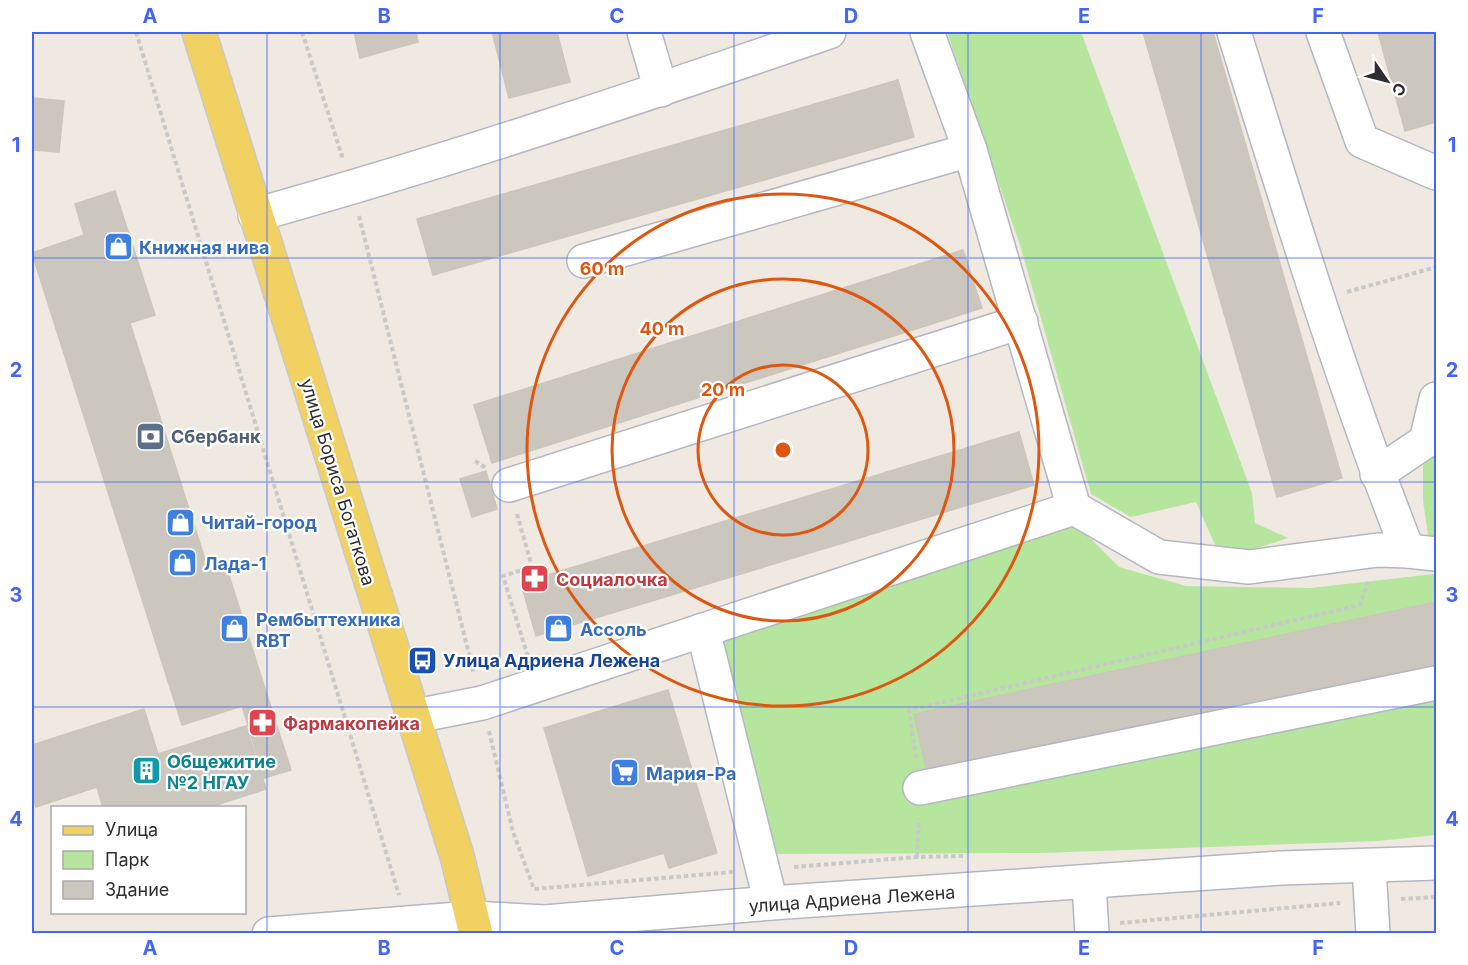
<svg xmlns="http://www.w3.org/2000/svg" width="1468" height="965" viewBox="0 0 1468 965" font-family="Inter,sans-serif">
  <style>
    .green { fill: #b6e59e }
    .building { fill: #cbc7bf; stroke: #cbc5ba; stroke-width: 1.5 }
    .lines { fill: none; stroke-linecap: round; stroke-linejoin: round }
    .minor-casing { stroke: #b4b7c1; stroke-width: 36 }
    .major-casing { stroke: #c9c9c9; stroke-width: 36 }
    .path { stroke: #c9c9c9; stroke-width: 4; stroke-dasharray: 4.5 3; stroke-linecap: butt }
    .minor { stroke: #fff; stroke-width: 33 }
    .major { stroke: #f2d163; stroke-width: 33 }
    .grid { fill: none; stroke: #4264fb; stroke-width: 1.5; stroke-opacity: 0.55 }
    .ring { fill: none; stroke: #df570e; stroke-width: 3 }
    .labels { text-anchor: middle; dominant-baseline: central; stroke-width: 4.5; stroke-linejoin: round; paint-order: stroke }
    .shop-label { font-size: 18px; font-weight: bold; fill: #366cbe; stroke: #fff; text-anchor: start }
    .service-label { font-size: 18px; font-weight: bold; fill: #4e5e75; stroke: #fff; text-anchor: start }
    .street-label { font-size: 18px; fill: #2e2e2e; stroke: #fff }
    .health-label { font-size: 18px; font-weight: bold; fill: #be3a42; stroke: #fff; text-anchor: start }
    .transit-label { font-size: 18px; font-weight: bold; fill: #164399; stroke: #fff; text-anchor: start }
    .culture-label { font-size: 18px; font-weight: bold; fill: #0d838f; stroke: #fff; text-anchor: start }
    .centre { fill: #df570e; stroke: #fff; stroke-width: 3 }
    .ring-label { font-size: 18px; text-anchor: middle; font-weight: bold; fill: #df570e; stroke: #fff; stroke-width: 4.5; stroke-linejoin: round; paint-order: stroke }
    .neatline { fill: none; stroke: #4264fb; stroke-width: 2 }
    .grid-label { font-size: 20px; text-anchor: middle; font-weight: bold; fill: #4264fb }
  </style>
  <rect width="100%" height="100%" fill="#efe9e1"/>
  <g class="green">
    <path d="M 947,32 L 1081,32 L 1252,493 L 1255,523 L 1288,538 L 1239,554 L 1216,547 L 1196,502 L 1131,517 L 1091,494 L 1020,245 Z"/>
    <path d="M 1436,451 L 1436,835 L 1378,841 L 1041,853 L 773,854 L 719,636 L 1077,525 L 1119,567 L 1186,586 L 1311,588 L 1434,574 L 1423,501 L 1423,466 Z"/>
  </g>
  <g class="building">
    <path d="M 354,32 L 416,32 L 418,42 L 360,58 Z"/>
    <path d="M 492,32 L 557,32 L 570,82 L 509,98 Z"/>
    <path d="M 1143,32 L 1213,32 L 1342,478 L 1277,497 Z"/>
    <path d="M 1378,32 L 1436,32 L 1436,122 L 1405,131 Z"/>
    <path d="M 898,80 L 914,137 L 433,275 L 417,219 Z"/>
    <path d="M 32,98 L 64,101 L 59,152 L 32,150 Z"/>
    <path d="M 115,191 L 155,315 L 130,323 L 209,572 L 226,566 L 291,770 L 264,778 L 242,706 L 182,725 L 32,253 L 84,235 L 75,204 Z"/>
    <path d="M 963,250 L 982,308 L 492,463 L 474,405 Z"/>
    <path d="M 1019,432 L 1034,485 L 536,636 L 521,583 Z"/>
    <path d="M 486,471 L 497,509 L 472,517 L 460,479 Z"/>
    <path d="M 1436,602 L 1436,664 L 927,773 L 914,714 Z"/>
    <path d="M 668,690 L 717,853 L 669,868 L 664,853 L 588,876 L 544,728 Z"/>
    <path d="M 144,709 L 158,754 L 246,726 L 266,789 L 207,808 L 103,808 L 97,787 L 36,807 L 32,794 L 32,745 Z"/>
  </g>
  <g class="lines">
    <defs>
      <g id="minor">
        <path d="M 644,32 L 661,90"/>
        <path d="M 927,32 L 970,150 L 1074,508 L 1159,557 L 1249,567 L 1378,550 L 1408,551"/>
        <path d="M 1234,32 C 1288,206 1341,381 1408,551 L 1436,554"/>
        <path d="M 1323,32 L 1362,141 L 1436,173"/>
        <path d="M 255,215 C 449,161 639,97 829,32"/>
        <path d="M 584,261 L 970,150"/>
        <path d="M 1377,474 L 1426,441 L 1436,399"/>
        <path d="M 509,485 L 1021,322"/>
        <path d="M 703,630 L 771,903"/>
        <path d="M 411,717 L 482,703 L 1074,508"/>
        <path d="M 920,788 L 1436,683"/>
        <path d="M 1369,867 L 1373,934"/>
        <path d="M 1089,883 L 1092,934"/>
        <path d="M 269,934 L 471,918 L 545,922 L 771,903 L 1281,868 L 1436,863"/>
      </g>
      <path id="major" d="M 199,32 L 457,856 L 476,934"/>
    </defs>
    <use href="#minor" class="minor-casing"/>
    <use href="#major" class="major-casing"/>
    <g class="path">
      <path d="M 136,32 L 399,895"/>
      <path d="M 302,32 L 343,159"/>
      <path d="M 359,216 L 474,674"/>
      <path d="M 1347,292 L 1436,267"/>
      <path d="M 475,461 L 486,468"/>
      <path d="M 517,514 L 532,567 L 503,576 L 528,657"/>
      <path d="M 489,731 L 513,832 L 534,889 L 733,872"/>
      <path d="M 916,758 L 909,710 L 1360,605 L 1368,582"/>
      <path d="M 917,857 L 919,819"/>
      <path d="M 794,867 L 917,857 L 963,856"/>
      <path d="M 1401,899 L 1436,897"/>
      <path d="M 1120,923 L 1340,903"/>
    </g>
    <use href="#minor" class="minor"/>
    <use href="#major" class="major"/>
  </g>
  <path class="grid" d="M 267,32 L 267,934M 500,32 L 500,934M 734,32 L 734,934M 968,32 L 968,934M 1201,32 L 1201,934M 32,258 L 1436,258M 32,482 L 1436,482M 32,707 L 1436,707"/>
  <g class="ring">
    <circle cx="783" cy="450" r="85"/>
    <circle cx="783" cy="450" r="171"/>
    <circle cx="783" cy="450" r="256"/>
  </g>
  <defs>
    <symbol id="shop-square" viewBox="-11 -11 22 22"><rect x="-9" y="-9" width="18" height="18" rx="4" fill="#3f7fe0" stroke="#fff"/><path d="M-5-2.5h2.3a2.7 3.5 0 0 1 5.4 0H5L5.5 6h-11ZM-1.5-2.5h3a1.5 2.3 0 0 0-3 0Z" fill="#fff"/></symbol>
    <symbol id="bank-square" viewBox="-11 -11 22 22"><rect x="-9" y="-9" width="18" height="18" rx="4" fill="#5c6f8a" stroke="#fff"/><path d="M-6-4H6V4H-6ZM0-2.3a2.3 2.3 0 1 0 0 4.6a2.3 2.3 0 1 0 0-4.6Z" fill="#fff"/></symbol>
    <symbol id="pharmacy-square" viewBox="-11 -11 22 22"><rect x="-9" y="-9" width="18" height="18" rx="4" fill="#e0444e" stroke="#fff"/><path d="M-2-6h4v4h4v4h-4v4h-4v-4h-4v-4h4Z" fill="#fff"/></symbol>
    <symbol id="bus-square" viewBox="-11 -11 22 22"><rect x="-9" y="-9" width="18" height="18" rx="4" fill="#1a4fb4" stroke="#fff"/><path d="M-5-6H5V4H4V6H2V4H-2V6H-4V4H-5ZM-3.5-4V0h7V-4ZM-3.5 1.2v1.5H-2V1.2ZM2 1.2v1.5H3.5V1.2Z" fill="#fff"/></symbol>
    <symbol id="building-square" viewBox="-11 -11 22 22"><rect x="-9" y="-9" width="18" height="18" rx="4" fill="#0f9aa8" stroke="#fff"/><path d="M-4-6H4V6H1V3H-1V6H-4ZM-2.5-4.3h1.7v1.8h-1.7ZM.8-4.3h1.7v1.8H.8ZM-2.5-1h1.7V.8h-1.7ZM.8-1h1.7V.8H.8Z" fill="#fff"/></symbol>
    <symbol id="supermarket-square" viewBox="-11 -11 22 22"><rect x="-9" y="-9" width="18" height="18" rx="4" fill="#3f7fe0" stroke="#fff"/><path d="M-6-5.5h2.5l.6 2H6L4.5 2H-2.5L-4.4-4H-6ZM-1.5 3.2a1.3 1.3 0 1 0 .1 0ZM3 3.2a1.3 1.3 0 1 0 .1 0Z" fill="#fff"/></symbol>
  </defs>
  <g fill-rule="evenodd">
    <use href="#shop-square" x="102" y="230" width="33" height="33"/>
    <use href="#bank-square" x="134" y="420" width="33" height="33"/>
    <use href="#shop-square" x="164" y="506" width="33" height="33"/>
    <use href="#shop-square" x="166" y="546" width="33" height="33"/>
    <use href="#pharmacy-square" x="518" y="562" width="33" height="33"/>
    <use href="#shop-square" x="218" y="612" width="33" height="33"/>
    <use href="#shop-square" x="542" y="612" width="33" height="33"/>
    <use href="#bus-square" x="406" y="644" width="33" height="33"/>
    <use href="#pharmacy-square" x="246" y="706" width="33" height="33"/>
    <use href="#building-square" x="130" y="754" width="33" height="33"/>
    <use href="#supermarket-square" x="608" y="756" width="33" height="33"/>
  </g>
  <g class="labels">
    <g class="shop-label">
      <text x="139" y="247">Книжная нива</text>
      <text x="201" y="522">Читай-город</text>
      <text x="204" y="563">Лада-1</text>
      <text x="256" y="619">Рембыттехника<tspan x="256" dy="21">RBT</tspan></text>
      <text x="580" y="629">Ассоль</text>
      <text x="646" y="773">Мария-Ра</text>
    </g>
    <g class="service-label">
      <text x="171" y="436">Сбербанк</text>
    </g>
    <g class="street-label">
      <text transform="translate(338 482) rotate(73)">улица Бориса Богаткова</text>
      <text transform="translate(852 899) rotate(-4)">улица Адриена Лежена</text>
    </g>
    <g class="health-label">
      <text x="556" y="579">Социалочка</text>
      <text x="283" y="723">Фармакопейка</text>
    </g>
    <g class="transit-label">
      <text x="443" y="660">Улица Адриена Лежена</text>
    </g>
    <g class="culture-label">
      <text x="167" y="761">Общежитие<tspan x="167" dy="21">№2 НГАУ</tspan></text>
    </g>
  </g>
  <circle cx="783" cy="450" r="9" class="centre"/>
  <g class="ring-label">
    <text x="602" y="275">60 m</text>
    <text x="662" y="335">40 m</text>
    <text x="723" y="396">20 m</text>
  </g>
  <rect width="1468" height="965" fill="none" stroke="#ffffff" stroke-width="66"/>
  <rect x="51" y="806" width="195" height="108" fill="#ffffff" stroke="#ababab" stroke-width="1.5"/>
  <rect x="63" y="826" width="30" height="9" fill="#f2d163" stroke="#ababab" stroke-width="1.5"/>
  <text x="105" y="836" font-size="18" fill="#2e2e2e">Улица</text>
  <rect x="63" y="851" width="30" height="18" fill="#b6e59e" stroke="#ababab" stroke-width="1.5"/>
  <text x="105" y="866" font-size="18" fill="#2e2e2e">Парк</text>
  <rect x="63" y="881" width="30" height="18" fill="#cbc7bf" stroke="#ababab" stroke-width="1.5"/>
  <text x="105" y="896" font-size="18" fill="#2e2e2e">Здание</text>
  <g transform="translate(1387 81) rotate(125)" stroke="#ffffff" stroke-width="4.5" paint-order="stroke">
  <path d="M0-4.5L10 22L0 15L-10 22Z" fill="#2e2e2e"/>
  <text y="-9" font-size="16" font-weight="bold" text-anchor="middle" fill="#2e2e2e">С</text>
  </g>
  <rect x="33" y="33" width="1402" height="899" class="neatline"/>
  <g class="grid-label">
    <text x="150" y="23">A</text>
    <text x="384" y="23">B</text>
    <text x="617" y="23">C</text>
    <text x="851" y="23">D</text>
    <text x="1084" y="23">E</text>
    <text x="1318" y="23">F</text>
    <text x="16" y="152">1</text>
    <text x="1452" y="152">1</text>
    <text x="16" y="377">2</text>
    <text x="1452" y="377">2</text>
    <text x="16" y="602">3</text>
    <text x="1452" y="602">3</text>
    <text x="16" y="826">4</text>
    <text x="1452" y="826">4</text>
    <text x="150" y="955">A</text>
    <text x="384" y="955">B</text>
    <text x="617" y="955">C</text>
    <text x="851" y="955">D</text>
    <text x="1084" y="955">E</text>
    <text x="1318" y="955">F</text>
  </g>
</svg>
